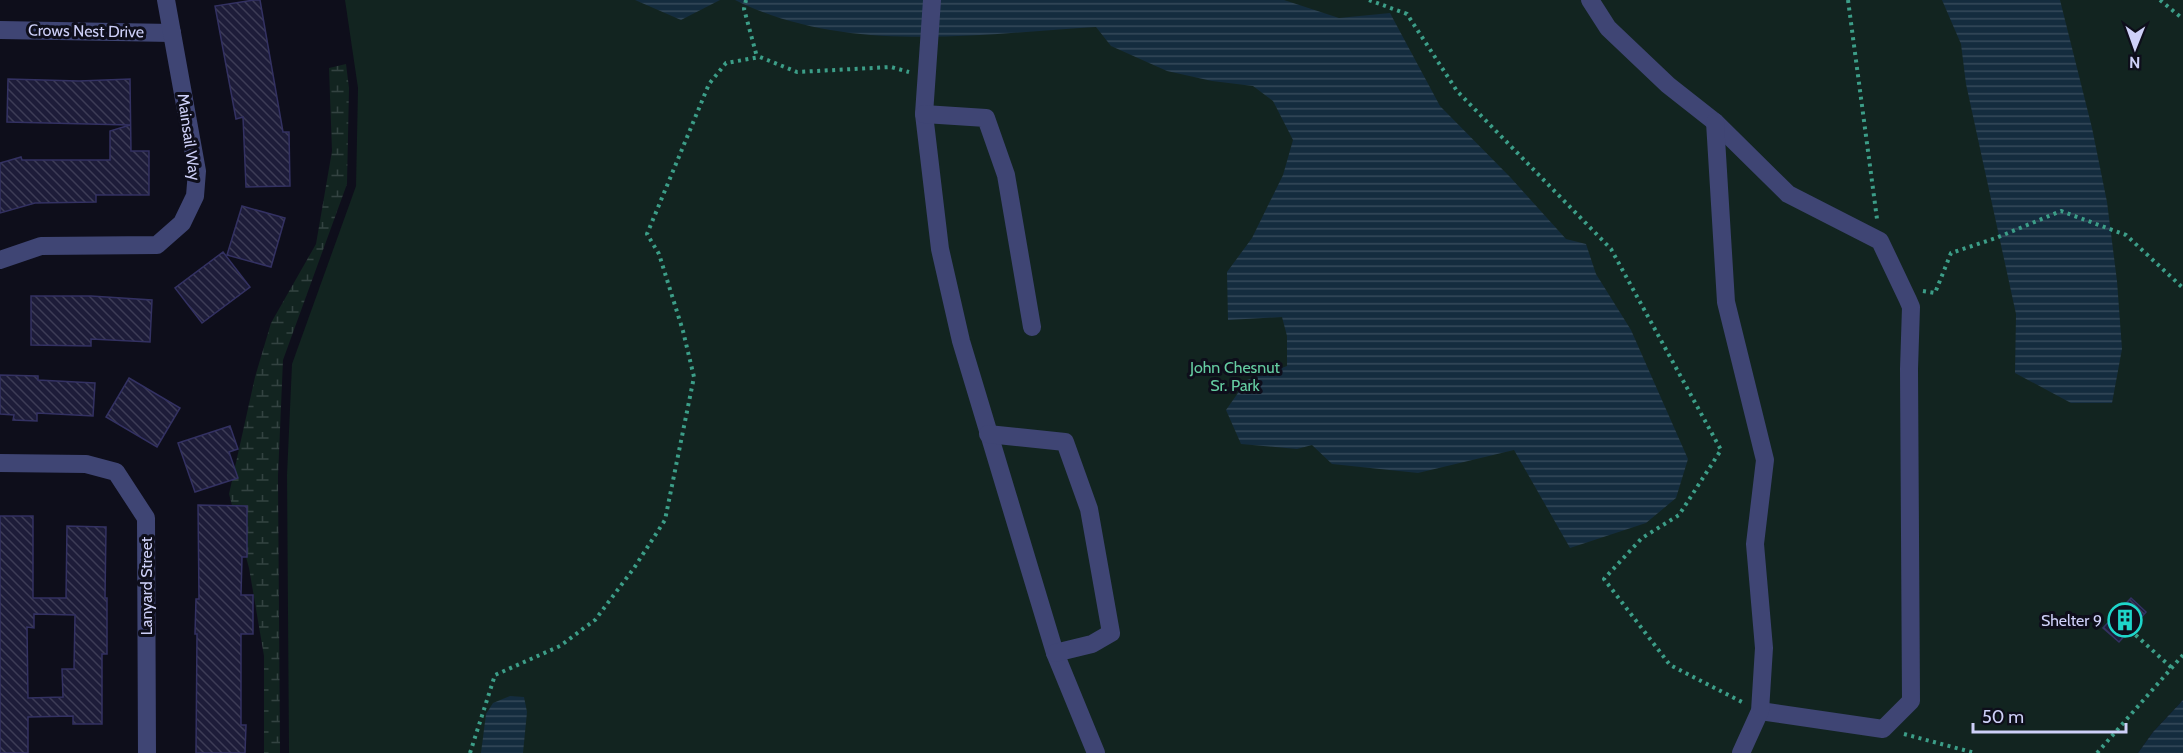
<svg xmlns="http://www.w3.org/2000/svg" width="2183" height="753" viewBox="0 0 2183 753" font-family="Cabin,sans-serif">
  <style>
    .wetland { fill: url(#wetland-marsh) }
    .green { fill: #122420 }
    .water { fill: url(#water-rules) }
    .building { fill: url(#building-back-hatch); stroke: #333162; stroke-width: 1.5; fill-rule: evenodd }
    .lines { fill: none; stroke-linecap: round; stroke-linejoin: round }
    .path { stroke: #3c9e88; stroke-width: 4; stroke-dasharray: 3 4.5; stroke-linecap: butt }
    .minor { stroke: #3f4574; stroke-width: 18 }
    .labels { text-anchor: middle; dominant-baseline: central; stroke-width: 6; stroke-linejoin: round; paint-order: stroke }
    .street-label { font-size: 16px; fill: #ced0f8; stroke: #0e0e1b }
    .park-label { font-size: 16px; fill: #65cda2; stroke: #0e0e1b }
    .poi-label { font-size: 16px; fill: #ced0f8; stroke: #0e0e1b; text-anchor: end }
  </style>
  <defs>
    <pattern id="wetland-marsh" width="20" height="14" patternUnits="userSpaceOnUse" patternTransform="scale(1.5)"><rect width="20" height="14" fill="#122420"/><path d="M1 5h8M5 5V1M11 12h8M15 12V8" fill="none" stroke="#334341"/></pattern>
    <pattern id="water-rules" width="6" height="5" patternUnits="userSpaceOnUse" patternTransform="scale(1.5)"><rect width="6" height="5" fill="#142c3e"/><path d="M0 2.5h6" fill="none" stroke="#354a5b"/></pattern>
    <pattern id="building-back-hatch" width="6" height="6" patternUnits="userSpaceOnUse" patternTransform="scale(1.5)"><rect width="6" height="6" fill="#1d1c39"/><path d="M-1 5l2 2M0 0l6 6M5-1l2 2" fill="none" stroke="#3d3c56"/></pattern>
  </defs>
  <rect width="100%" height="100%" fill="#0e0e1b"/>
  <path class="wetland" d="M 346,64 L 349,88 L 347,184 L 283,360 L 278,476 L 280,753 L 264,753 L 264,656 L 249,568 L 229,494 L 255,377 L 271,323 L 316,244 L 332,151 L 329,68 Z"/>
  <path class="green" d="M 345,0 L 2183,0 L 2183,700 L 2153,732 L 2138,753 L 289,753 L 287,475 L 292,364 L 356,186 L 358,88 Z"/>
  <g class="water">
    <path d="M 635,0 L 720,0 L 681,20 Z"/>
    <path d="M 735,0 L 1284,0 L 1339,18 L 1390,13 L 1440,106 L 1511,178 L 1566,239 L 1586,244 L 1596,274 L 1631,330 L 1688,459 L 1676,498 L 1646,523 L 1570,548 L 1514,450 L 1418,473 L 1332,464 L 1312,445 L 1297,449 L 1241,444 L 1226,410 L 1247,380 L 1287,366 L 1287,336 L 1282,317 L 1228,320 L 1227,272 L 1252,238 L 1283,175 L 1293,140 L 1273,101 L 1253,86 L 1212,81 L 1167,71 L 1111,46 L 1096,27 C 976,34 847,55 735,0 Z"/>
    <path d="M 1942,0 L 2060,0 L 2092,128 L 2107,202 L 2117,281 L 2122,349 L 2112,403 L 2071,403 L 2015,373 L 2016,314 L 1966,84 L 1961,44 Z"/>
    <path d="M 510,696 L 524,697 L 527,712 L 523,753 L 481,753 L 486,714 L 493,703 Z"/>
    <path d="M 2183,700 L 2183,753 L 2138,753 L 2153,732 Z"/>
  </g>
  <g class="building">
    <path d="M 254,0 L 260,0 L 283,132 L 289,132 L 290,186 L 246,187 L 243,117 L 236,119 L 215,6 Z"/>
    <path d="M 8,79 L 79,81 L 130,79 L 131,151 L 149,151 L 149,195 L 96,195 L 96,202 L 35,203 L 0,213 L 0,163 L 21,157 L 22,160 L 110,160 L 110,131 L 130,125 L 7,122 Z"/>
    <path d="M 242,206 L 285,218 L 271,267 L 227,255 Z"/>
    <path d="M 223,252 L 250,287 L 202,323 L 175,288 Z"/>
    <path d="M 31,296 L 91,296 L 152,300 L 150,342 L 91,339 L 91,346 L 31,345 Z"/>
    <path d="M 0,375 L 38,376 L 38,380 L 95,383 L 93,416 L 37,413 L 37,421 L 13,420 L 14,415 L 0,414 Z"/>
    <path d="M 129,378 L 180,408 L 157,447 L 106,417 Z"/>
    <path d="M 230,426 L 238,449 L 229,452 L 238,478 L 195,492 L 178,443 Z"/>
    <path d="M 198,505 L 247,506 L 247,557 L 242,557 L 241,595 L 253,595 L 253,634 L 241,634 L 241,725 L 246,725 L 245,753 L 196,753 L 197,634 L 195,634 L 196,599 L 199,599 Z"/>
    <path d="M 0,516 L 33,516 L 33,598 L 66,598 L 67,526 L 106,527 L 105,598 L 107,598 L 107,654 L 102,654 L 102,724 L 73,724 L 73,716 L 28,717 L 28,753 L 0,753 ZM 34,614 L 75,615 L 74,669 L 62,669 L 63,697 L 28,698 L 27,627 L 34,628 Z"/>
    <path d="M 2131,598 L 2146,612 L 2119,642 L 2103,628 Z"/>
  </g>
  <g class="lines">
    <g class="path">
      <path d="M 746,0 L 744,9 L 757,57"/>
      <path d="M 1369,0 L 1407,14 L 1457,91 L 1611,249 L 1721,450 L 1679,515 L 1642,538 L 1604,579 L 1670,665 L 1742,702"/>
      <path d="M 1848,0 L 1877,219"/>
      <path d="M 2160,0 L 2183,19"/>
      <path d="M 1923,291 L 1935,293 L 1951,253 L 1996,238 L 2061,211 L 2126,235 L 2183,288"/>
      <path d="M 2130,630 L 2172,668"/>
      <path d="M 1904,734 L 1975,753"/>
      <path d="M 470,753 L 495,675 L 560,646 L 595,620 L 634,568 L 665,520 L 694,377 L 683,331 L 659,254 L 647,234 L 709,84 L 726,63 L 760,57 L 797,72 L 891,67 L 909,72"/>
      <path d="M 2097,753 L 2183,655"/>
    </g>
    <g class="minor">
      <path d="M 932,0 L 924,114 L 940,249 L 961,341 L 1055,653 L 1096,753"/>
      <path d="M 1590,0 L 1608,28 L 1668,85 L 1715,122 L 1788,194 L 1880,241 L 1908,300 L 1911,307 L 1909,369 L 1911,701 L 1883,729 L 1760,711"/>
      <path d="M 0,30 L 172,33"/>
      <path d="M 924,114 L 986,118 L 1006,175 L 1032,327"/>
      <path d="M 1715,122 L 1726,302 L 1765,460 L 1755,544 L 1764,648 L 1760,711 L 1741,753"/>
      <path d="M 0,260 L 41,246 L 157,245 L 182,223 L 195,196 L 197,171 L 166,0"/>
      <path d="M 988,434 L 1065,442 L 1089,509 L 1111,633 L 1092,644 L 1055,653"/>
      <path d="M 0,463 L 86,464 L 116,472 L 146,518 L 147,753"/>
    </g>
  </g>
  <defs>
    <symbol id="building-ring" viewBox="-11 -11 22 22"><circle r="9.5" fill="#0e0e1b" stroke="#1ed5ca" stroke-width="1.5"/><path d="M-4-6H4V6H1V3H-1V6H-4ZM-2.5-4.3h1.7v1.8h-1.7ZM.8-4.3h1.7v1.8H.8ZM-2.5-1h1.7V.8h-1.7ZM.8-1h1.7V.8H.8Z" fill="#1ed5ca"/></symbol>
  </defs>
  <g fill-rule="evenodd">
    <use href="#building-ring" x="2106" y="601" width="38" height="38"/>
  </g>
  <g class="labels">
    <g class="street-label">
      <text transform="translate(86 31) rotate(1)">Crows Nest Drive</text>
      <text transform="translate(189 137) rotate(82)">Mainsail Way</text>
      <text transform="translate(146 586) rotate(-90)">Lanyard Street</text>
    </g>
    <g class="park-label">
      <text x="1235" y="367">John Chesnut<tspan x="1235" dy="18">Sr. Park</tspan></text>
    </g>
    <g class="poi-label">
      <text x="2102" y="620">Shelter 9</text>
    </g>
  </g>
  <g transform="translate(2135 48) rotate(181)" stroke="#0e0e1b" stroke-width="4.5" paint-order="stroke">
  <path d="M0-4.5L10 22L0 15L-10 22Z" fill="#ced0f8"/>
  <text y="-9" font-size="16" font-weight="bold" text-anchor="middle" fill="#ced0f8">N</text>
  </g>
  <path d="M1973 723v9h153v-9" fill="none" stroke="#ced0f8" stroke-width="3"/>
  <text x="1982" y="723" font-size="18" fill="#ced0f8" stroke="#0e0e1b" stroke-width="4.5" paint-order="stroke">50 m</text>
</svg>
